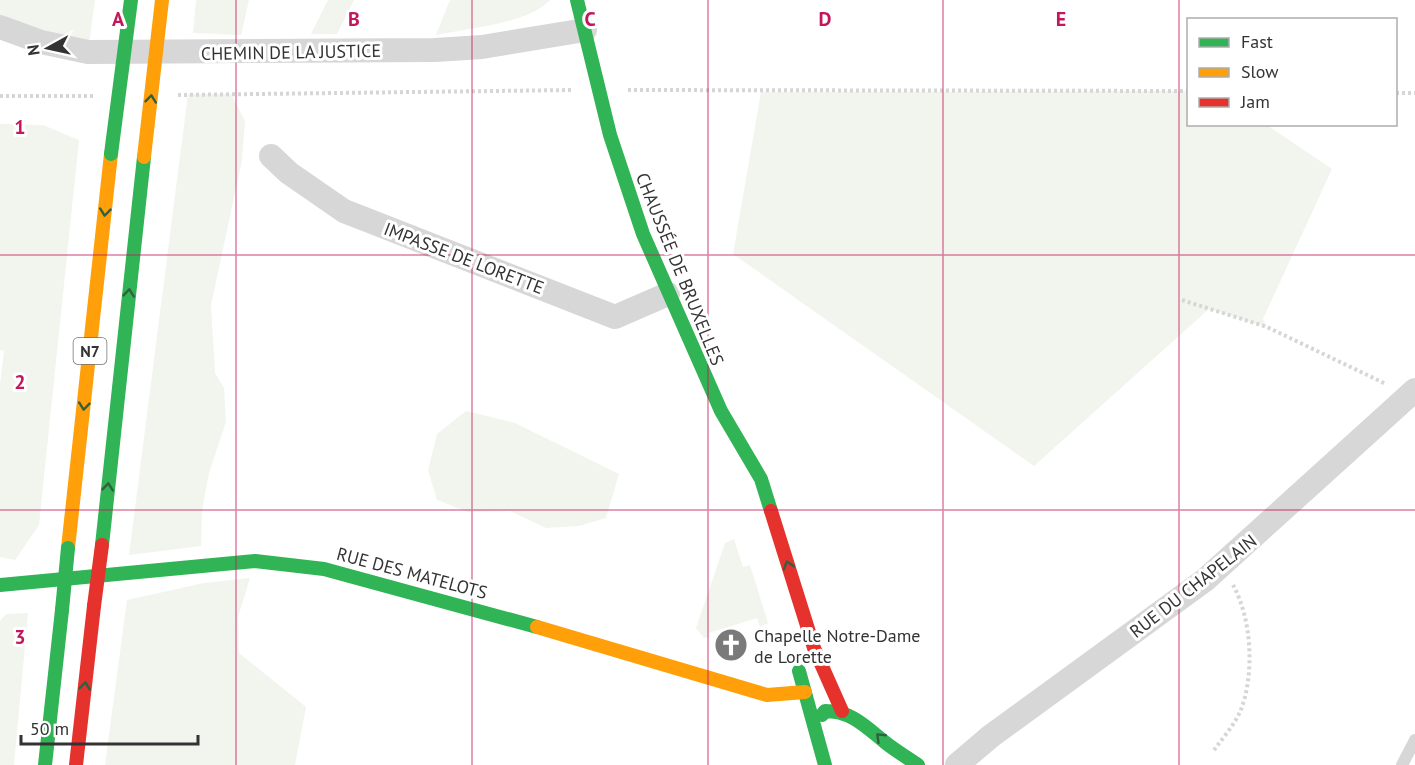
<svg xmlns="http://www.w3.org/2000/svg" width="1415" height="765" viewBox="0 0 1415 765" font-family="'PT Sans',sans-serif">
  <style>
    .green { fill: #f1f5ed }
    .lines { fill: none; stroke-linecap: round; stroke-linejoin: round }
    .path { stroke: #d6d6d6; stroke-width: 4; stroke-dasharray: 3 3; stroke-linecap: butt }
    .lane { stroke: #d7d7d7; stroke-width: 12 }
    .street { stroke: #d7d7d7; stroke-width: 24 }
    .fast { stroke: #30b455; stroke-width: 14 }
    .slow { stroke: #ff9f0a; stroke-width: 14 }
    .jam { stroke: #e5322d; stroke-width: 14 }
    .fast-bridge { stroke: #30b455; stroke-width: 14 }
    .slow-bridge { stroke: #ff9f0a; stroke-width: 14 }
    .jam-bridge { stroke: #e5322d; stroke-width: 14 }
    .oneway { stroke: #32603f }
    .grid { fill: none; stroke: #c2185b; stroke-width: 1.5; stroke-opacity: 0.55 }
    .labels { text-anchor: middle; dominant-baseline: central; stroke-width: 6; stroke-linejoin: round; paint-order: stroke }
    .shield { fill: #fff; stroke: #707070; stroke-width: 1.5 }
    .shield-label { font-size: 16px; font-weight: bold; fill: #333 }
    .street-label { font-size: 18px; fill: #333; stroke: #fff }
    .poi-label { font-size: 18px; fill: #333; stroke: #fff; text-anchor: start }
    .grid-label { font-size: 20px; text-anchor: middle; font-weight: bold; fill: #c2185b; stroke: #fff; stroke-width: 6; stroke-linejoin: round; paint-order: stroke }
  </style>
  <rect width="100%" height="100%" fill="#fff"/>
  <g class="green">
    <path d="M 0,0 L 95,0 L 88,52 L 0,27 Z"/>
    <path d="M 196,0 L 249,0 L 241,35 L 193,33 Z"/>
    <path d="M 328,0 L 354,0 L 337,34 L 311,34 Z"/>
    <path d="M 450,0 L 550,0 C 528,24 468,28 436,35 Z"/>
    <path d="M 1188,91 L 1188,124 L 1267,125 L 1332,169 L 1263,319 L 1267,327 L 1209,309 L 1034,466 L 733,254 L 761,92 Z"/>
    <path d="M 188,94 L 231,94 L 245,121 L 242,160 L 211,305 L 215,373 L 224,388 L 226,422 L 209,473 L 202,510 L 201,546 L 129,555 Z"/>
    <path d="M 0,124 L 43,125 L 79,140 L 39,525 L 15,560 L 0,557 L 0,385 L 4,351 L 0,350 Z"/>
    <path d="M 466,411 L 515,423 L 619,474 L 606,518 L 579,526 L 546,528 L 510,511 L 468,512 L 437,500 L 428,470 L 437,434 Z"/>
    <path d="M 734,539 L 743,567 L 750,565 L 768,623 L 760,627 L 757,618 L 709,633 L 710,637 L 704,638 L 696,628 L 725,543 Z"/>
    <path d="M 250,578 L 238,617 L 239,653 L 306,707 L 295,765 L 105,765 L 127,600 L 204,583 Z"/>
    <path d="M 28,613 L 14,765 L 0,765 L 0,621 L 6,614 Z"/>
  </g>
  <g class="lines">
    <g class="path">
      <path d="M 628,90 L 1188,91"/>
      <path d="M 1396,93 L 1415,93"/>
      <path d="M 178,95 L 573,90"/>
      <path d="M 0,96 L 93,96"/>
      <path d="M 1182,300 L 1267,327 L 1386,384"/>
      <path d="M 1214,750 C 1223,738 1234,725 1240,712 C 1255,676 1252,619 1233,585"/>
    </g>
    <path class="lane" d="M 1402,765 L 1415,740"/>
    <g class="street">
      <path d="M 0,27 L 41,42 L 88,52 L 435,50 L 482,47 L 585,30"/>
      <path d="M 271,156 L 289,173 L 344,211 L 615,317 L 668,294"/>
      <path d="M 957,765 L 991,736 L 1205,580 L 1415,390"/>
    </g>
    <g class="fast">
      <path d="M 577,0 L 610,135 L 643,234 L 721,411 L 761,479 L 771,511"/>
      <path d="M 102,545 L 144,157"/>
      <path d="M 0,585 L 255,561 L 324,569 L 537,627"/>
      <path d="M 799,671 L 825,765"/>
      <path d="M 822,715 L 825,711 C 852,711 866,727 886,743 C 896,751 908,758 918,765"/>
      <path d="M 45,765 L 62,610"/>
    </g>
    <g class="slow">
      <path d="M 68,548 L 111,154"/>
      <path d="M 537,627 L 767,695 L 805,692"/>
    </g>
    <g class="jam">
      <path d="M 771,511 L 814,648 L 842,711"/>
      <path d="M 76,765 L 94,606"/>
    </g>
    <g class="fast-bridge">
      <path d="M 111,154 L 131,0"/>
      <path d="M 62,610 L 68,548"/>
    </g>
    <path class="slow-bridge" d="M 144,157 L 162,0"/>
    <path class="jam-bridge" d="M 94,606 L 102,545"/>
  </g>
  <defs><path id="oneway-chevron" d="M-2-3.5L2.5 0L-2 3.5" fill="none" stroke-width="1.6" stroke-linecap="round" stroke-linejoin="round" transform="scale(1.5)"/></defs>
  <g class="oneway">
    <use href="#oneway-chevron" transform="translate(151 99) rotate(-84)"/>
    <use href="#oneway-chevron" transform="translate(105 212) rotate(96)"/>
    <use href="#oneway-chevron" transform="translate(129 293) rotate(-84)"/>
    <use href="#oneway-chevron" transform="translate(84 406) rotate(96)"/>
    <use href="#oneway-chevron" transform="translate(108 487) rotate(-84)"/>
    <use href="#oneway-chevron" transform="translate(788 565) rotate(-107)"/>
    <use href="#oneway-chevron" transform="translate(85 686) rotate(-83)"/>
    <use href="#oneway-chevron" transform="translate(880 737) rotate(-136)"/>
  </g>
  <path class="grid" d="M 236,0 L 236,765M 472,0 L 472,765M 708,0 L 708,765M 943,0 L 943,765M 1179,0 L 1179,765M 0,255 L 1415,255M 0,510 L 1415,510"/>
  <defs>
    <symbol id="church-disc" viewBox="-11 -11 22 22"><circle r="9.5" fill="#7a7a7a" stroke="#fff"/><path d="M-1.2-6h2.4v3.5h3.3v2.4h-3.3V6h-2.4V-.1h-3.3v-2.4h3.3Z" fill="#fff"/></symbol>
  </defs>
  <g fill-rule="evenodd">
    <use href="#church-disc" x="712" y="626" width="38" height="38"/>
  </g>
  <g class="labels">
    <rect class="shield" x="73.5" y="338" width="33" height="26" rx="4.5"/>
    <g class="shield-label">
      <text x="90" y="351">N7</text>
    </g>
    <g class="street-label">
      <text transform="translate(291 52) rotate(-1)">CHEMIN DE LA JUSTICE</text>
      <text transform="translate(464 258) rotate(21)">IMPASSE DE LORETTE</text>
      <text transform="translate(680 269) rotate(68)">CHAUSSÉE DE BRUXELLES</text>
      <text transform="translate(412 573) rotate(15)">RUE DES MATELOTS</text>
      <text transform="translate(1193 586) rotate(-38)">RUE DU CHAPELAIN</text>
    </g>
    <g class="poi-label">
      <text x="754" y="635">Chapelle Notre-Dame<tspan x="754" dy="21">de Lorette</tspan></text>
    </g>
  </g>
  <g class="grid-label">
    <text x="118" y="26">A</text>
    <text x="354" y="26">B</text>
    <text x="590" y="26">C</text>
    <text x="825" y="26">D</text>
    <text x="1061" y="26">E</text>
    <text x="20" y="134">1</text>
    <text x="20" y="389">2</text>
    <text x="20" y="644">3</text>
  </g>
  <rect x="1187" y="18" width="210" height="108" fill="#ffffff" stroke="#adadad" stroke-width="1.5"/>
  <rect x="1199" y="38" width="30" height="9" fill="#30b455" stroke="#adadad" stroke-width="1.5"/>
  <text x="1241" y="48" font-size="18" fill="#333333">Fast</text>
  <rect x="1199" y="68" width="30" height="9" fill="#ff9f0a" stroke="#adadad" stroke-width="1.5"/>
  <text x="1241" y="78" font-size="18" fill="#333333">Slow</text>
  <rect x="1199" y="98" width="30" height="9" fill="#e5322d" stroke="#adadad" stroke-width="1.5"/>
  <text x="1241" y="108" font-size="18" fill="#333333">Jam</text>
  <g transform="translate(48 48) rotate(262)" stroke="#ffffff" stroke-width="4.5" paint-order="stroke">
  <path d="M0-4.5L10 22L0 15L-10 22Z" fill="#333333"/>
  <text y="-9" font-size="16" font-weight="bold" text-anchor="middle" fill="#333333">N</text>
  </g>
  <path d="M21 735v9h177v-9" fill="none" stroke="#333333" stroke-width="3"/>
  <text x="30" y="735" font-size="18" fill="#333333" stroke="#ffffff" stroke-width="4.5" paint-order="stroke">50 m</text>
</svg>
